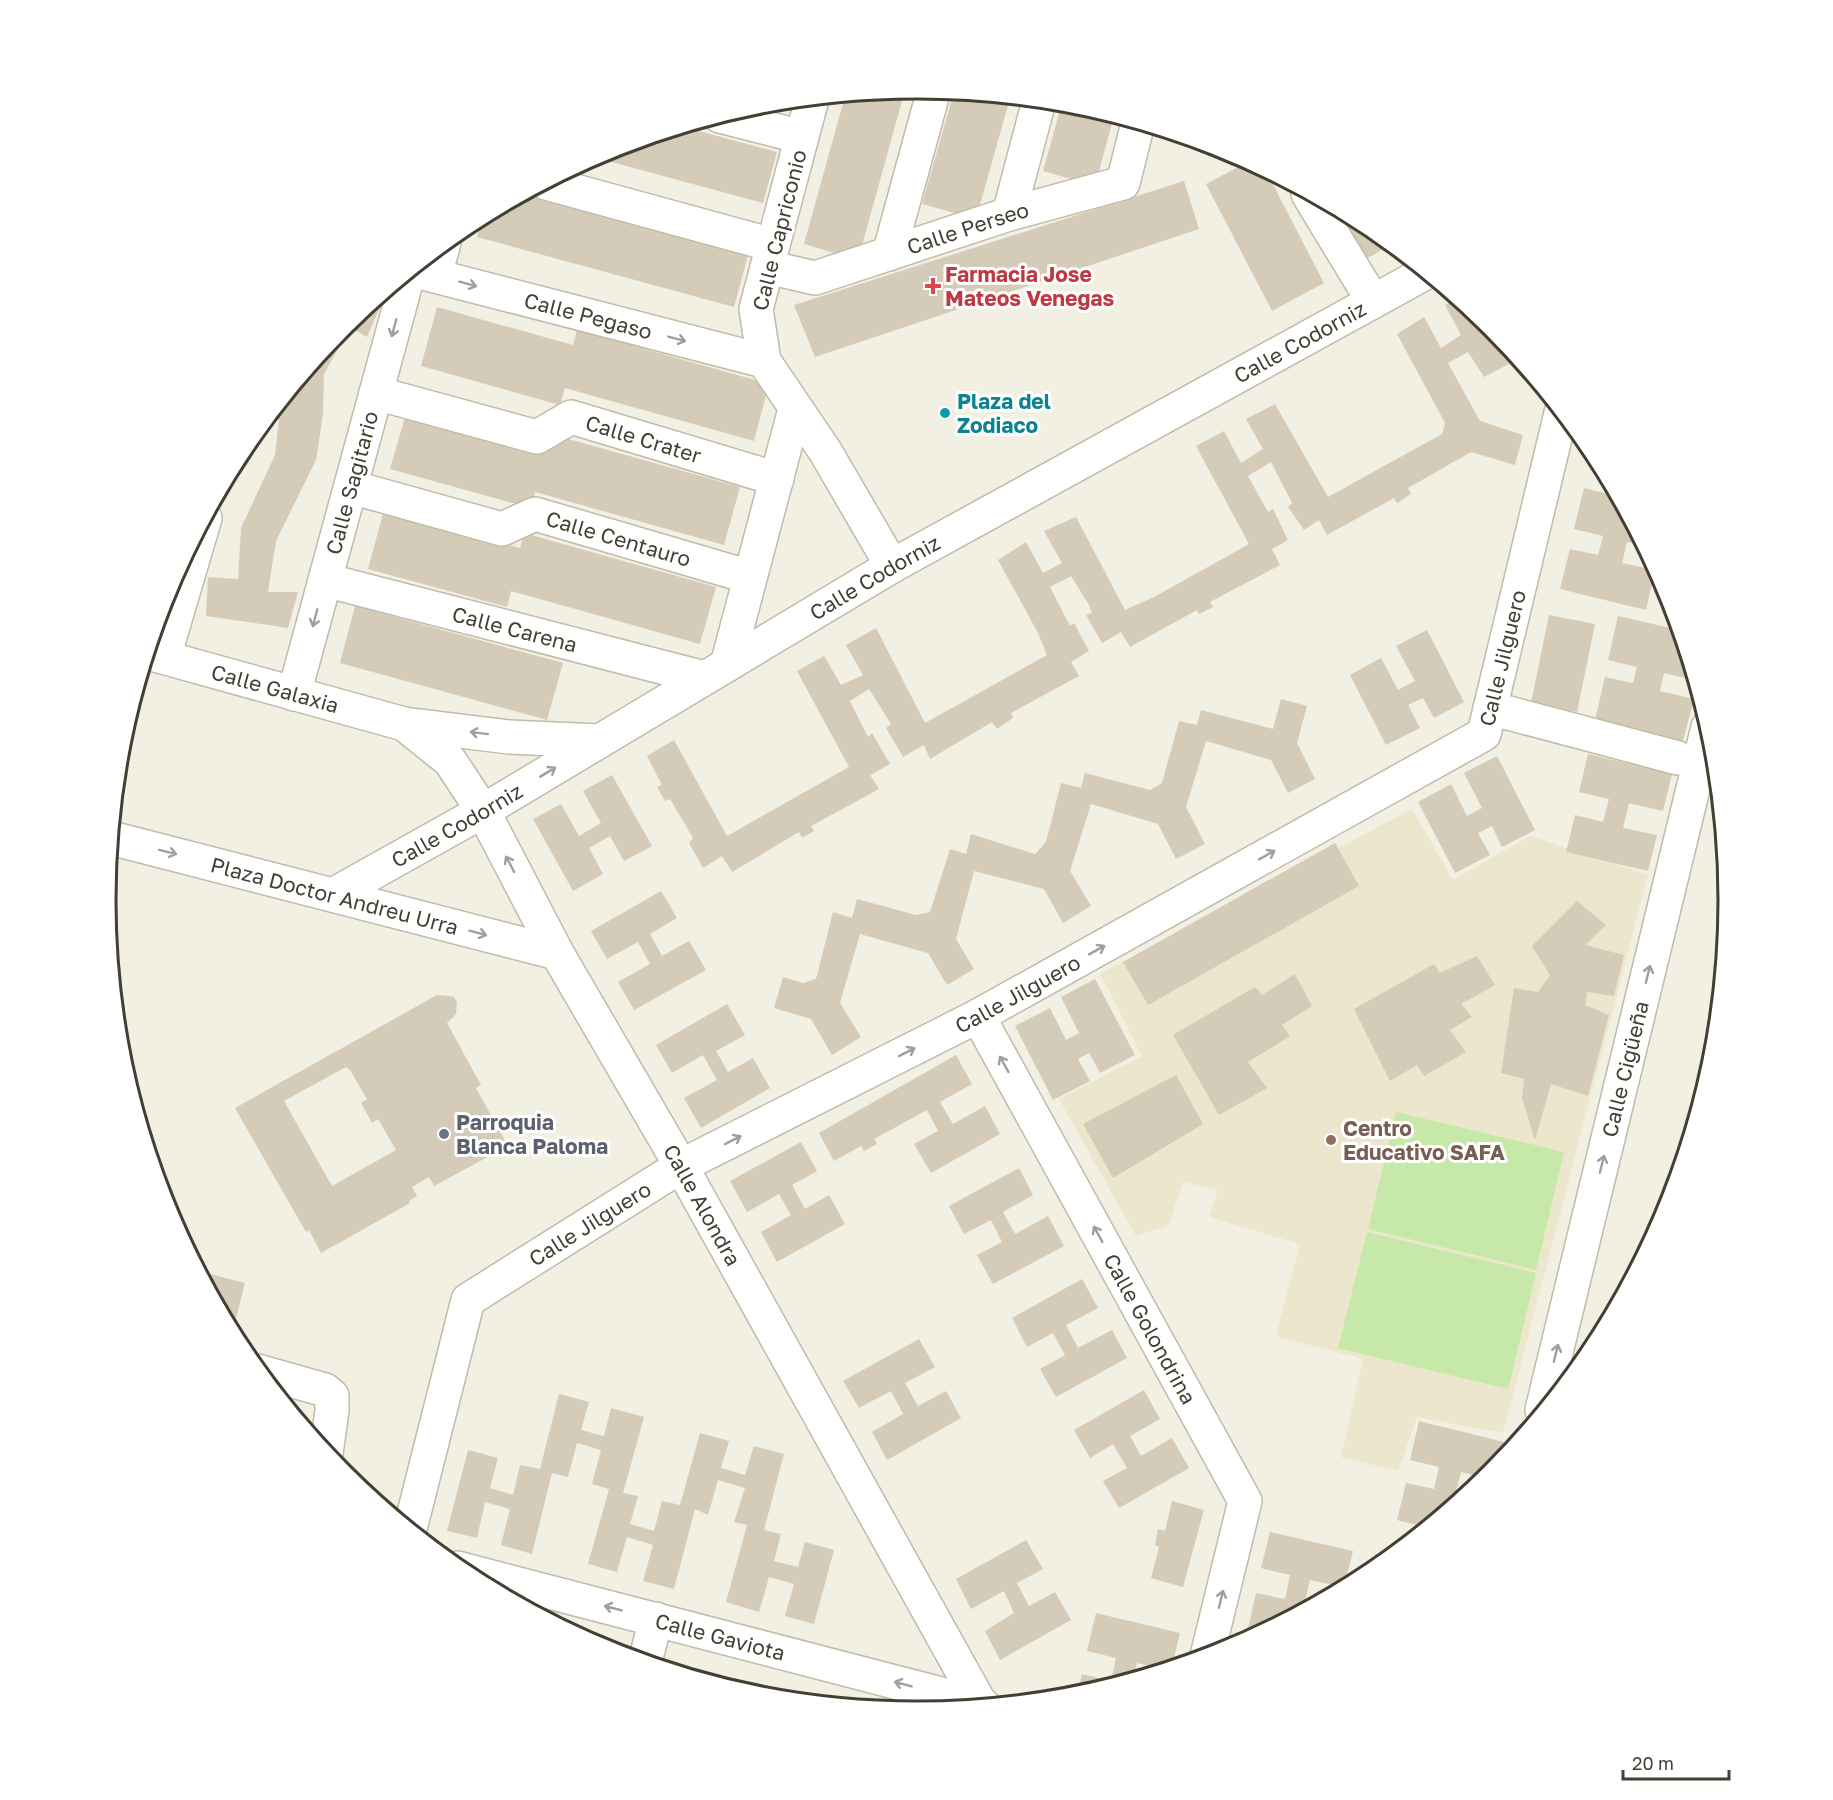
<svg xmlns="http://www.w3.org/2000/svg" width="1833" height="1800" viewBox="0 0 1833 1800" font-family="'Golos Text',sans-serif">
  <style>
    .education { fill: #ece6cc }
    .green { fill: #c6e9a9 }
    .building { fill: #d4ccb8; fill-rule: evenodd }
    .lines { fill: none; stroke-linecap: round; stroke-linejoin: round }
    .minor-casing { stroke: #c1bba8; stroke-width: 36 }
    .minor { stroke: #fff; stroke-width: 33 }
    .oneway { stroke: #a29f99 }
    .health-dot { fill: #e0444e; stroke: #fff; stroke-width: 2 }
    .culture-dot { fill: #0f9aa8; stroke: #fff; stroke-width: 2 }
    .worship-dot { fill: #6b7280; stroke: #fff; stroke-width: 2 }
    .education-dot { fill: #8d6e63; stroke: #fff; stroke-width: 2 }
    .labels { text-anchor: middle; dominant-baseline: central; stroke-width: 6; stroke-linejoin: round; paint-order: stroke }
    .street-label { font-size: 21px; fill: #443f33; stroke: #fff }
    .health-label { font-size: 21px; font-weight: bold; fill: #be3a42; stroke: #fff; text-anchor: start }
    .culture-label { font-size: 21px; font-weight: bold; fill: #0d838f; stroke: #fff; text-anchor: start }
    .worship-label { font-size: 21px; font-weight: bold; fill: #5b616d; stroke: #fff; text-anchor: start }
    .education-label { font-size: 21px; font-weight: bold; fill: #785e54; stroke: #fff; text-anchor: start }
    .rim { fill: none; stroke: #443f33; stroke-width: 3 }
  </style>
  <rect width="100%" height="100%" fill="#f2efe3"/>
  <path class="education" d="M 1412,809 L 1453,880 L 1530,836 L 1648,875 L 1503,1433 L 1417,1417 L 1398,1471 L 1341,1457 L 1363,1359 L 1276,1336 L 1300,1244 L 1209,1217 L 1218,1190 L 1183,1182 L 1168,1226 L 1136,1236 L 1059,1099 L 1142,1056 L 1100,973 L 1123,962 Z"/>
  <g class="green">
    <path d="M 1396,1112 L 1564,1152 L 1536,1270 L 1368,1229 Z"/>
    <path d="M 1367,1232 L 1536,1273 L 1508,1389 L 1338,1348 Z"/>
  </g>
  <g class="building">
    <path d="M 905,90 L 858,260 L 804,244 L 845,96 Z"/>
    <path d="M 954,92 L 1010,98 L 976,219 L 922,204 Z"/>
    <path d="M 1062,103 L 1075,104 L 1114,116 L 1095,186 L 1043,171 Z"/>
    <path d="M 684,127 L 777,152 L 763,203 L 593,157 L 606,150 Z"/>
    <path d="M 1248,162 L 1266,171 L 1324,283 L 1272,311 L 1206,184 Z"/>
    <path d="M 1184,181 L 1199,229 L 815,357 L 794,305 Z"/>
    <path d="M 531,191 L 749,251 L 734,307 L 477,237 L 483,216 Z"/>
    <path d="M 1332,206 L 1368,225 L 1391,245 L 1362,261 Z"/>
    <path d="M 375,299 L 382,302 L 367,337 L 350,327 L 324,374 L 323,414 L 316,460 L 276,541 L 268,592 L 298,592 L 288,628 L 206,616 L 208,577 L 238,579 L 241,528 L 275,455 L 281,401 L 343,326 Z"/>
    <path d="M 1457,299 L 1491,326 L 1499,337 L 1513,362 L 1484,377 L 1468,352 L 1448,363 L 1480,421 L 1523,435 L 1515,465 L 1471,452 L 1408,488 L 1411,494 L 1397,503 L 1394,498 L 1327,535 L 1319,520 L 1304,530 L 1288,507 L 1292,503 L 1271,462 L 1248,476 L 1268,512 L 1273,509 L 1288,540 L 1272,549 L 1280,565 L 1210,602 L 1213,607 L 1199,614 L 1197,610 L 1130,647 L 1121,632 L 1102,643 L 1086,615 L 1092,613 L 1089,605 L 1071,576 L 1050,587 L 1070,626 L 1074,623 L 1089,651 L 1071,662 L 1079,676 L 1011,713 L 1013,718 L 997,729 L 992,722 L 930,759 L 924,745 L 903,757 L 886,728 L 891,724 L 869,689 L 850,701 L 868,737 L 872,733 L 890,764 L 870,775 L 879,789 L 811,826 L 814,831 L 802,838 L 799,832 L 732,872 L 722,856 L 703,868 L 689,843 L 693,838 L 686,826 L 670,799 L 665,801 L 657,787 L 662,785 L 647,756 L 674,740 L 727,836 L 849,767 L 797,671 L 824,656 L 841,685 L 863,675 L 846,645 L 876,628 L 925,723 L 1047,655 L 1038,633 L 998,560 L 1026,542 L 1043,573 L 1062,563 L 1044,531 L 1076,517 L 1125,610 L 1154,597 L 1249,544 L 1196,446 L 1224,431 L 1241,463 L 1263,449 L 1246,419 L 1275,404 L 1328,497 L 1442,434 L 1445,423 L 1397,334 L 1424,317 L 1441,348 L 1461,335 L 1445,305 Z"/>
    <path d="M 437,307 L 573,345 L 577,330 L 769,384 L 754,441 L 565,388 L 560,405 L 421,366 Z"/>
    <path d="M 407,410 L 547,433 L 740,487 L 724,545 L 535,492 L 531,508 L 390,469 Z"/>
    <path d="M 1592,451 L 1597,459 L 1601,467 L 1589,464 Z"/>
    <path d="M 1584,488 L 1616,496 L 1643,545 L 1627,542 L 1622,563 L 1655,570 L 1646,610 L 1560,589 L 1570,549 L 1598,555 L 1603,536 L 1574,529 Z"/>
    <path d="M 384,510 L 520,548 L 524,533 L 716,587 L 700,644 L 511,591 L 507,607 L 368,569 Z"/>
    <path d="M 355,606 L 563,663 L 547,720 L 340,663 Z"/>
    <path d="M 1549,615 L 1595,624 L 1577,712 L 1531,703 Z"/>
    <path d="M 1618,616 L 1679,630 L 1694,680 L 1664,673 L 1660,691 L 1694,699 L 1683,741 L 1595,720 L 1605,677 L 1633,683 L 1637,667 L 1608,660 Z"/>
    <path d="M 1427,630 L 1464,702 L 1434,718 L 1423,698 L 1408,705 L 1420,728 L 1386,745 L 1350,675 L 1381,658 L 1398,690 L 1415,681 L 1396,646 Z"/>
    <path d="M 1281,699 L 1307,706 L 1297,743 L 1315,779 L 1288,793 L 1271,760 L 1206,741 L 1186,807 L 1205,844 L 1176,859 L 1158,824 L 1091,804 L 1070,871 L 1091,906 L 1063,923 L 1044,889 L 974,871 L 956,939 L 974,969 L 947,985 L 928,953 L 860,934 L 840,1003 L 861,1037 L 832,1055 L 811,1019 L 774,1008 L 783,977 L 803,983 L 816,979 L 833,912 L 852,918 L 857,899 L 916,915 L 930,912 L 950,849 L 966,854 L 971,834 L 1035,854 L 1046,842 L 1061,783 L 1081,788 L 1085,773 L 1150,790 L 1162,783 L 1179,721 L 1197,725 L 1201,710 L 1273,729 Z"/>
    <path d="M 1588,754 L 1672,774 L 1663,811 L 1629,803 L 1623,828 L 1657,835 L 1648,871 L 1566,852 L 1575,815 L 1603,822 L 1609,799 L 1579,792 Z"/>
    <path d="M 1497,756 L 1535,830 L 1502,847 L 1492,826 L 1478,833 L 1490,855 L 1455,873 L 1418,802 L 1451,784 L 1467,816 L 1482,808 L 1464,773 Z"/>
    <path d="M 612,775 L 652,846 L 624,861 L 610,836 L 589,848 L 603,874 L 573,891 L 533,819 L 561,804 L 579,836 L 601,823 L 583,791 Z"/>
    <path d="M 1335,843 L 1359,886 L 1148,1005 L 1123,962 Z"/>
    <path d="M 661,891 L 677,918 L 650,934 L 662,956 L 689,941 L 706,970 L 634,1010 L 618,982 L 650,964 L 638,942 L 607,959 L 591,931 Z"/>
    <path d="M 1577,901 L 1606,925 L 1585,945 L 1624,955 L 1614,996 L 1587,992 L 1585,1005 L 1609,1015 L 1588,1096 L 1551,1084 L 1535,1140 L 1522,1098 L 1524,1079 L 1501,1073 L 1514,988 L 1538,992 L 1550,975 L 1532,946 Z"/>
    <path d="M 1477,956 L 1495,985 L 1461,1004 L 1472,1017 L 1450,1030 L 1466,1052 L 1424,1076 L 1417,1065 L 1390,1081 L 1354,1009 L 1434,964 L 1440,973 Z"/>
    <path d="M 1295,974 L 1312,1006 L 1282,1025 L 1290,1036 L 1248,1062 L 1267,1088 L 1219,1115 L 1173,1035 L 1255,987 L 1262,995 Z"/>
    <path d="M 1095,979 L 1135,1055 L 1100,1073 L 1089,1053 L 1078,1059 L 1090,1081 L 1053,1100 L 1015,1026 L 1050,1008 L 1066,1040 L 1079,1033 L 1061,997 Z"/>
    <path d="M 437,995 L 449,996 L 454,997 L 457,1002 L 456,1014 L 447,1023 L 481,1085 L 476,1088 L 508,1146 L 434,1186 L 429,1177 L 412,1187 L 417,1196 L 409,1201 L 410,1203 L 321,1253 L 309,1230 L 306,1232 L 235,1108 ZM 346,1067 L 350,1070 L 367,1099 L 361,1103 L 372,1123 L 378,1119 L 396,1150 L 332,1186 L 284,1101 Z"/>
    <path d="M 727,1004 L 745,1035 L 716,1051 L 728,1072 L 753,1058 L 770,1088 L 701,1128 L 684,1098 L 717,1080 L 703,1055 L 672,1073 L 656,1045 Z"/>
    <path d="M 956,1055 L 972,1084 L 940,1102 L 953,1124 L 985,1106 L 1000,1134 L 931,1173 L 914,1144 L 938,1131 L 927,1110 L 874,1139 L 877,1144 L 864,1151 L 861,1146 L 834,1161 L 819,1133 Z"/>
    <path d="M 1176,1075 L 1203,1124 L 1113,1178 L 1083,1124 Z"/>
    <path d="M 801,1142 L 817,1171 L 792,1185 L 805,1209 L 829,1195 L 845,1224 L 777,1262 L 761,1232 L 791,1215 L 779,1194 L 747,1212 L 730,1181 Z"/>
    <path d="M 1019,1168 L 1033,1195 L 1003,1212 L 1015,1234 L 1048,1216 L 1064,1246 L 993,1284 L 977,1255 L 1002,1242 L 991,1220 L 964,1234 L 949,1206 Z"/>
    <path d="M 199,1271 L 245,1283 L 232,1334 L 232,1332 Z"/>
    <path d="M 1082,1279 L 1098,1308 L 1066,1325 L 1078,1348 L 1112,1330 L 1127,1358 L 1056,1397 L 1040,1369 L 1065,1355 L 1053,1333 L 1027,1347 L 1012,1318 Z"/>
    <path d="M 919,1339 L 935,1367 L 905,1383 L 918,1406 L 946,1391 L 961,1418 L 887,1460 L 872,1432 L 903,1414 L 891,1391 L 859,1408 L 843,1381 Z"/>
    <path d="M 1144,1390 L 1160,1419 L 1130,1436 L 1141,1456 L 1172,1438 L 1189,1468 L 1119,1508 L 1103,1481 L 1127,1468 L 1113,1444 L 1090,1458 L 1074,1430 Z"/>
    <path d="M 559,1394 L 589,1402 L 581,1430 L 604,1436 L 611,1408 L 644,1417 L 623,1493 L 638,1496 L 630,1524 L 654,1531 L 662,1501 L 680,1505 L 700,1433 L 729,1441 L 721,1468 L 745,1475 L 754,1446 L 784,1454 L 764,1530 L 781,1534 L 774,1561 L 798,1567 L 805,1542 L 834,1550 L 814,1624 L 785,1616 L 794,1584 L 769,1577 L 759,1612 L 726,1602 L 747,1525 L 734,1522 L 745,1488 L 718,1480 L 708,1515 L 695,1509 L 674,1589 L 643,1581 L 653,1545 L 627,1537 L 617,1572 L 588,1564 L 609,1489 L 592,1484 L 601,1450 L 577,1443 L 568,1477 L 552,1473 L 532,1554 L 501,1545 L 510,1509 L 485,1502 L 477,1538 L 447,1531 L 468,1450 L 498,1458 L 490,1488 L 513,1495 L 520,1465 L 540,1469 Z"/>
    <path d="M 1419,1421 L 1504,1442 L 1499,1463 L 1490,1474 L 1485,1478 L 1461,1472 L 1455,1495 L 1462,1497 L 1425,1527 L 1397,1520 L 1406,1483 L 1434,1489 L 1439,1467 L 1410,1460 Z"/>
    <path d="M 1172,1501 L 1204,1510 L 1183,1587 L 1151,1578 L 1159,1547 L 1155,1545 L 1158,1529 L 1165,1531 Z"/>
    <path d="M 1270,1532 L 1353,1551 L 1344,1587 L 1310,1580 L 1304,1605 L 1309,1606 L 1261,1631 L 1248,1628 L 1256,1593 L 1285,1599 L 1290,1575 L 1261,1568 Z"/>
    <path d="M 1026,1540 L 1043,1569 L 1017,1583 L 1029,1606 L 1055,1592 L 1071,1620 L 1000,1660 L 985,1631 L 1014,1613 L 1004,1591 L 971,1609 L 956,1579 Z"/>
    <path d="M 1386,1549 L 1396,1551 L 1383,1562 Z"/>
    <path d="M 1096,1613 L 1180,1633 L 1172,1666 L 1163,1669 L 1137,1663 L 1133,1678 L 1077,1695 L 1082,1674 L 1111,1681 L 1116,1658 L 1087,1651 Z"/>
    <path d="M 680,1670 L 784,1697 L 784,1698 L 758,1696 L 680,1672 Z"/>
  </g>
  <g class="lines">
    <defs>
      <g id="minor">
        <path d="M 812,99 L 756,309 L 764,361 L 825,451 L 892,566"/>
        <path d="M 720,116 L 802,137"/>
        <path d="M 546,183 L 773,245"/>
        <path d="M 1308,194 L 1373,301"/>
        <path d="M 1009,214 L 1039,101"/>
        <path d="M 889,254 L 934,90"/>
        <path id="s1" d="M 767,267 L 815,278 L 1009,214 L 1123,183 L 1138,123"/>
        <path id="s2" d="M 412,270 L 764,361"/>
        <path d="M 435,275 L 444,243"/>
        <path id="s3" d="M 376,393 L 537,437 L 571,417 L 777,479"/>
        <path id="s4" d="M 351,487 L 502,529 L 535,514 L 750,577"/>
        <path id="s5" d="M 325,580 L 704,678"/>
        <path id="s6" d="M 148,653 L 404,724 L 509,737 L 600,741"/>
        <path d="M 164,657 L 205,518"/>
        <path d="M 727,665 L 795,409"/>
        <path id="s7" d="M 294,694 L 409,272"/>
        <path d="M 1490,708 L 1678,758"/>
        <path id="s8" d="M 404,724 L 450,761 L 483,811 L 557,953 L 681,1166 L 981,1705"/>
        <path id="s9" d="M 111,838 L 557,953"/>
        <path id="s10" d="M 333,895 L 483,811 L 892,566 L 1425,273"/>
        <path id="s11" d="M 978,1016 L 1245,1501 L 1207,1656"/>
        <path d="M 258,1371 L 325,1390 L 332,1396 L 332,1411 L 326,1453"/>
        <path id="s12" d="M 1542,1410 L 1708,727"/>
        <path id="s13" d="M 410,1529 L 468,1300 L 681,1166 L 978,1016 L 1484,734 L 1561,413"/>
        <path id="s14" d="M 457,1568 L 983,1705"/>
        <path d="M 645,1662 L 656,1619"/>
      </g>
    </defs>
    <use href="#minor" class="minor-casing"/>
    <use href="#minor" class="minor"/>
  </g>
  <defs><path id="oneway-shaft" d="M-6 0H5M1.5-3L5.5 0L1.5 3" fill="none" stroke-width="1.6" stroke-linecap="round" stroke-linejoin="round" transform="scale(1.5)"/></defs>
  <g class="oneway">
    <use href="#oneway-shaft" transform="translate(468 284) rotate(15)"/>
    <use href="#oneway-shaft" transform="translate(394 328) rotate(105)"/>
    <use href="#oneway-shaft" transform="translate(677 339) rotate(15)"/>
    <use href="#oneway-shaft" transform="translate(315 618) rotate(105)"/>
    <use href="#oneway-shaft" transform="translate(479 733) rotate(-173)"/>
    <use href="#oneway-shaft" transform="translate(548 772) rotate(-31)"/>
    <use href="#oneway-shaft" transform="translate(168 852) rotate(14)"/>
    <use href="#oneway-shaft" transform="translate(1267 855) rotate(-29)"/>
    <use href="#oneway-shaft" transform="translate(510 864) rotate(-118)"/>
    <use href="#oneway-shaft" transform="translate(478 933) rotate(15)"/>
    <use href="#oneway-shaft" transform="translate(1097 950) rotate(-29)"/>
    <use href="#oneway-shaft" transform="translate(1648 974) rotate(-76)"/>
    <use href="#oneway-shaft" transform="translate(907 1052) rotate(-27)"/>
    <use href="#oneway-shaft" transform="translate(1004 1064) rotate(-119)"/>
    <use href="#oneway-shaft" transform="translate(733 1140) rotate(-27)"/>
    <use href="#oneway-shaft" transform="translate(1602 1164) rotate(-76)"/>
    <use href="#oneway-shaft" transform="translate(1098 1234) rotate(-119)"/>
    <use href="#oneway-shaft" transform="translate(1556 1353) rotate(-76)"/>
    <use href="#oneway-shaft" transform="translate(1221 1599) rotate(-76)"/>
    <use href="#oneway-shaft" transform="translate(613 1608) rotate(-165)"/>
    <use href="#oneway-shaft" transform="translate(903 1684) rotate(-165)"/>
  </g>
  <path class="health-dot" d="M930 277h6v6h6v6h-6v6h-6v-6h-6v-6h6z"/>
  <circle class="culture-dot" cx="945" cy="413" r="6"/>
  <circle class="worship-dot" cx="444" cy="1134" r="6"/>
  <circle class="education-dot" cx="1331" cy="1140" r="6"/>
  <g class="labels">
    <g class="street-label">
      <text stroke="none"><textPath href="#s1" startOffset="210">Calle Perseo</textPath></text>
      <text transform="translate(779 230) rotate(-76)">Calle Capriconio</text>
      <text stroke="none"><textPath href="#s2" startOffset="182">Calle Pegaso</textPath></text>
      <text stroke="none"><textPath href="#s10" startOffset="1114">Calle Codorniz</textPath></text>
      <text stroke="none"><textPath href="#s3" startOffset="282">Calle Crater</textPath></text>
      <text stroke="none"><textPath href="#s7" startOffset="219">Calle Sagitario</textPath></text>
      <text stroke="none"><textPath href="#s4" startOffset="280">Calle Centauro</textPath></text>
      <text stroke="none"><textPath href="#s10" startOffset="628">Calle Codorniz</textPath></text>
      <text stroke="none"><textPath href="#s5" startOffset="196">Calle Carena</textPath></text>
      <text stroke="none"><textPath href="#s13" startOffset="1478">Calle Jilguero</textPath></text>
      <text stroke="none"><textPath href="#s6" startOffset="132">Calle Galaxia</textPath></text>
      <text stroke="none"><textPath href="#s10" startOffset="142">Calle Codorniz</textPath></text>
      <text stroke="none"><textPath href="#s9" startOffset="231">Plaza Doctor Andreu Urra</textPath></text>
      <text stroke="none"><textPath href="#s13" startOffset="866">Calle Jilguero</textPath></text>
      <text stroke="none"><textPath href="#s12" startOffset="351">Calle Cigüeña</textPath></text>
      <text stroke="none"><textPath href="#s8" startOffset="570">Calle Alondra</textPath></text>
      <text stroke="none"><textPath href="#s13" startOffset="380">Calle Jilguero</textPath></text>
      <text stroke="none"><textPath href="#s11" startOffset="357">Calle Golondrina</textPath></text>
      <text stroke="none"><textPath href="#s14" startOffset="272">Calle Gaviota</textPath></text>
    </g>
    <g class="health-label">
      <text x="945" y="274">Farmacia Jose<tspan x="945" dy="24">Mateos Venegas</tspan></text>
    </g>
    <g class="culture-label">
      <text x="957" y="401">Plaza del<tspan x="957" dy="24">Zodiaco</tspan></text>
    </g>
    <g class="worship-label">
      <text x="456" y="1122">Parroquia<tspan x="456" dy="24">Blanca Paloma</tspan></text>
    </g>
    <g class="education-label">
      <text x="1343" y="1128">Centro<tspan x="1343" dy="24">Educativo SAFA</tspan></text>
    </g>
  </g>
  <path d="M0 0H1833V1800H0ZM116 900a801 801 0 1 1 1602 0a801 801 0 1 1-1602 0Z" fill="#fff" fill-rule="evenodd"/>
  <path class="rim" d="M116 900a801 801 0 1 1 1602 0a801 801 0 1 1-1602 0Z"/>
  <path d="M1623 1770v9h106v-9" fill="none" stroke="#443f33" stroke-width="3"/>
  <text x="1632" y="1770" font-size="18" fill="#443f33" stroke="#ffffff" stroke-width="4.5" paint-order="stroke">20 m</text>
</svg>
